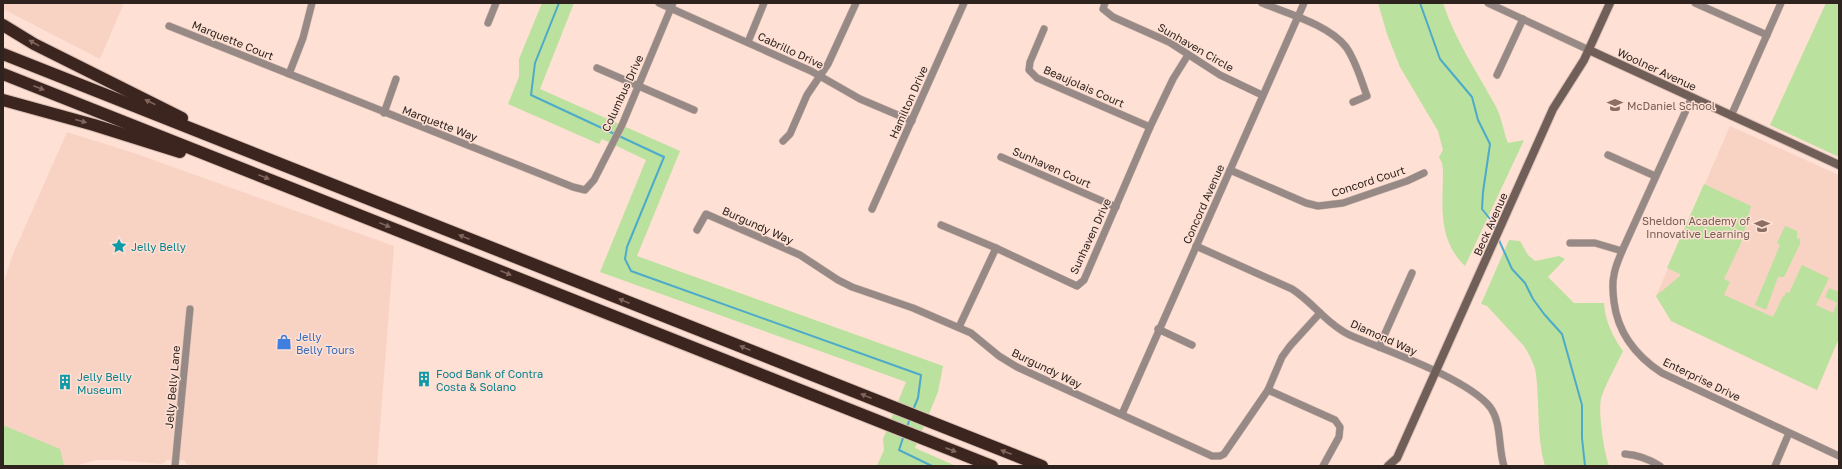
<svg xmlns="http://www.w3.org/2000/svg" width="1842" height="469" viewBox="0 0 1842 469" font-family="'Golos Text',sans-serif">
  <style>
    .built { fill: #f8d3c4 }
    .green { fill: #bae19d }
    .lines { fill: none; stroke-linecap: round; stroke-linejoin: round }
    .stream { stroke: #4daacb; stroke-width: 2 }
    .street-casing { stroke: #d9beb3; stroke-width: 8 }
    .secondary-casing { stroke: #d9beb3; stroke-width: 10 }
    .highway-casing { stroke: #d9beb3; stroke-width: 14 }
    .street { stroke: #978a86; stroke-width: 7 }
    .secondary { stroke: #705e58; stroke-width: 8 }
    .highway { stroke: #3c251f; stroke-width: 12 }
    .oneway { fill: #80665e }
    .labels { text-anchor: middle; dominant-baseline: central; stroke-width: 3; stroke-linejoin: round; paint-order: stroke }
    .street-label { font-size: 11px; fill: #2e231f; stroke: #fee0d4 }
    .education-label { font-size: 11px; fill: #785e54; stroke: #fee0d4; text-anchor: start }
    .culture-label { font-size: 11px; fill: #0d838f; stroke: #fee0d4; text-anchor: start }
    .shop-label { font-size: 11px; fill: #366cbe; stroke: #fee0d4; text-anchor: start }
  </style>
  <rect width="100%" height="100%" fill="#fee0d4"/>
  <g class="built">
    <path d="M 3,3 L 124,3 L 100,59 L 3,9 Z"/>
    <path d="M 1730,126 L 1839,175 L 1839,338 L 1817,390 L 1671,321 L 1656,296 Z"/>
    <path d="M 67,132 L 134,153 L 394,246 L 377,466 L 188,466 L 184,460 L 167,460 L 162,464 L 116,460 L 97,460 L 75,466 L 64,466 L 59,449 L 3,425 L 3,284 L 13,254 Z"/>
  </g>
  <g class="green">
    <path d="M 542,3 L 574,3 L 540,89 L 680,151 L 637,256 L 943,366 L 938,392 L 915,448 L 956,466 L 877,466 L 884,450 L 883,439 L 906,382 L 600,272 L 646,160 L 602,139 L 599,144 L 508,104 L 519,77 L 519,59 Z"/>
    <path d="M 1378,3 L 1443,3 C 1455,40 1477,72 1495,105 C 1502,117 1503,131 1508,143 L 1524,140 L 1465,266 C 1437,239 1443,206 1443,170 L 1442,163 L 1439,157 L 1443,150 L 1438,131 L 1400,67 L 1387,34 Z"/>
    <path d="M 1826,3 L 1839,3 L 1839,157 L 1770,125 Z"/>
    <path d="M 1704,184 L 1751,206 L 1741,243 L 1724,279 L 1730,282 L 1724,295 L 1773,317 L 1783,296 L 1784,297 L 1786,292 L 1789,293 L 1802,265 L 1829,278 L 1816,305 L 1833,313 L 1837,303 L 1825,297 L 1829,288 L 1839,292 L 1839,338 L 1817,390 L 1671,321 L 1656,296 L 1680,276 L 1680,274 L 1667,268 Z"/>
    <path d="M 1785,226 L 1797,231 L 1797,238 L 1800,239 L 1800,244 L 1784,277 L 1778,277 L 1766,310 L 1755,305 L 1780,245 L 1777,243 Z"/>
    <path d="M 1509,240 L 1520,241 L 1528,255 L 1535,261 L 1559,256 L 1565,259 L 1548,277 L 1574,303 L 1604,303 C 1605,321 1613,337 1623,351 C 1617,364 1604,387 1601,399 C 1598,413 1604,452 1609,466 L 1545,466 C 1536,436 1540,405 1536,374 C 1535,365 1529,354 1524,346 L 1487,306 L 1481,304 Z"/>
    <path d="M 3,425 L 60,449 L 64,466 L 3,466 Z"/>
  </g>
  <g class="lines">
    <g class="stream">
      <path d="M 559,3 L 535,63 L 531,95 L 664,157 L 627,247 L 625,259 L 631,271 L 921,375 L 918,398 L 913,410"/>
      <path d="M 1420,3 L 1440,59 L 1472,97 L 1478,120 L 1490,144 L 1483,192 L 1482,209 L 1490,219 L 1495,230"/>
      <path d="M 1498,238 L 1512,269 L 1525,283 L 1533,299 L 1544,314 L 1562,334 L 1582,405 L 1582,438 L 1585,466"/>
      <path d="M 907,427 L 910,418"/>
      <path d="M 904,435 L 899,450 L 932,466"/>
    </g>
    <defs>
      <g id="street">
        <path d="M 659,3 L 811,71 L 860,99 L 912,121"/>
        <path d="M 1105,3 L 1103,9 L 1113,17 L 1169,42 L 1220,75 L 1262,95"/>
        <path d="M 1262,3 C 1289,14 1329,25 1346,47 C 1356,61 1361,80 1367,96 L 1353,102"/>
        <path d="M 1488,3 L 1589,50"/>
        <path d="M 1695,3 L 1767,35"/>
        <path d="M 488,23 L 496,3"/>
        <path d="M 169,26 L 573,187 L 585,190 L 594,180 L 622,125 L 673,3"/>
        <path d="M 1044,29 L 1030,62 L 1029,70 L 1037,78 L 1150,127"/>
        <path d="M 748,42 L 764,3"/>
        <path d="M 597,68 L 694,110"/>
        <path d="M 289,74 L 303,38 L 312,3"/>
        <path d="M 1497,75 L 1523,19"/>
        <path d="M 1692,97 L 1622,251 C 1619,259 1615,267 1614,275 C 1612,283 1613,294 1614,302 C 1618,334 1636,356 1662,373 L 1839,456"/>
        <path d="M 384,113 L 396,79"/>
        <path d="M 1731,116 L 1781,3"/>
        <path d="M 783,141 L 790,134 L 807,95 L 828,64 L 856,3"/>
        <path d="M 1608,155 L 1655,176"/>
        <path d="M 1001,157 L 1116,207"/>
        <path d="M 1230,170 L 1306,203 L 1318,206 L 1343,203 L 1407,181 L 1424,173"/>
        <path d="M 872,209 L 964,3"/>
        <path d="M 941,225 L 996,248"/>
        <path d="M 697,230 L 706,214 L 800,255 L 838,280 L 852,287 L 913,308 L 971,333 L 999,356 L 1017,367 L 1212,456 L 1220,456 L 1224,454 L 1268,390 L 1282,357 L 1290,346 L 1320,313"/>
        <path d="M 1570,243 L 1595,243 L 1622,251"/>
        <path d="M 1196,246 L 1292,289 C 1311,301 1323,319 1341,330 C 1349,336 1360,339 1369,343 C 1401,356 1469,381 1490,407 C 1502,423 1498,448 1504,466"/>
        <path d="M 959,327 L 996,248 L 1077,286 L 1084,280 L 1150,127 L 1173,79 L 1188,55"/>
        <path d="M 1158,329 L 1192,345"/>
        <path d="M 1379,347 L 1412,273"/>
        <path d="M 1268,390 L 1335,420 L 1340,427 L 1339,437 L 1323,466"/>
        <path d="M 1122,414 L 1304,3"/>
        <path d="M 1625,454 C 1639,455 1649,459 1660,466"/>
        <path d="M 175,466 L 190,309"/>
        <path d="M 1775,466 L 1789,433"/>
      </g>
      <g id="secondary">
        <path d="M 1589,50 L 1839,165"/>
        <path d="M 1388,466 L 1397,458 L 1553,109 L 1584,60 L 1610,3"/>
      </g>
      <g id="highway">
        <path d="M 3,25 L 34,44 L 182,118"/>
        <path d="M 3,54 L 1042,466"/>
        <path d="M 3,74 L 992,466"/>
        <path d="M 3,100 L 94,125 L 180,152"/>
      </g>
    </defs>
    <use href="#street" class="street-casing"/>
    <use href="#secondary" class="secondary-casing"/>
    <use href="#highway" class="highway-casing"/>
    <use href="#street" class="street"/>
    <use href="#secondary" class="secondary"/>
    <use href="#highway" class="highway"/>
  </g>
  <defs><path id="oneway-solid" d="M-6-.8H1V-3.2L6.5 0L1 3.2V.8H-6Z"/></defs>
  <g class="oneway">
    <use href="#oneway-solid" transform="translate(34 43) rotate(-151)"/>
    <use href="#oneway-solid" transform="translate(39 88) rotate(21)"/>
    <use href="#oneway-solid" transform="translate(150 102) rotate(-154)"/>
    <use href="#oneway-solid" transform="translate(81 121) rotate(15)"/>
    <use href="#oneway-solid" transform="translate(264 177) rotate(22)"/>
    <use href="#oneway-solid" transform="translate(385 225) rotate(22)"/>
    <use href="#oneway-solid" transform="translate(464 237) rotate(-158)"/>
    <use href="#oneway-solid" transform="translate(506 273) rotate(22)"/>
    <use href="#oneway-solid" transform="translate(624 301) rotate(-158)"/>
    <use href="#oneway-solid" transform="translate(745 348) rotate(-158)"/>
    <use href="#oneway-solid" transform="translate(866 396) rotate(-158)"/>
    <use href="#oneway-solid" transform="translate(951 450) rotate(21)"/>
    <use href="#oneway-solid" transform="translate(1006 452) rotate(-159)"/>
  </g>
  <defs>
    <symbol id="school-bare" viewBox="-9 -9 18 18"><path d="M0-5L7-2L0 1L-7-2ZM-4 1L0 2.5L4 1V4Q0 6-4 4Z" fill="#8d6e63" stroke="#fee0d4" stroke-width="2.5" paint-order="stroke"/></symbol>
    <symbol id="sight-bare" viewBox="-9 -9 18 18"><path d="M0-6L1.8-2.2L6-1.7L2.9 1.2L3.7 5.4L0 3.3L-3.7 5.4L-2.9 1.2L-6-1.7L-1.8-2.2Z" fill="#0f9aa8" stroke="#fee0d4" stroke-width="2.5" paint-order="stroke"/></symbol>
    <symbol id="shop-bare" viewBox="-9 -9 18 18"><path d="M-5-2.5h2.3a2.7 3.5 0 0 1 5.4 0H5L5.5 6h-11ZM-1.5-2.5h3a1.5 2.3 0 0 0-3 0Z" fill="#3f7fe0" stroke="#fee0d4" stroke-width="2.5" paint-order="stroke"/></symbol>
    <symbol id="building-bare" viewBox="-9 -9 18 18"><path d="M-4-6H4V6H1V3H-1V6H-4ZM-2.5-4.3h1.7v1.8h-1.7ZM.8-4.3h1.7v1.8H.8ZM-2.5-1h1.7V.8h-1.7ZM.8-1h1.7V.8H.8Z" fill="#0f9aa8" stroke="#fee0d4" stroke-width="2.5" paint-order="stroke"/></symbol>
  </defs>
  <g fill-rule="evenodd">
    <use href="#school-bare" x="1604" y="94" width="22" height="22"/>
    <use href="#school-bare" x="1751" y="215" width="22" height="22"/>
    <use href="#sight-bare" x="108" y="235" width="22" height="22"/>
    <use href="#shop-bare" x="273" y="331" width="22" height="22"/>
    <use href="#building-bare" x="413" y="368" width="22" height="22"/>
    <use href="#building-bare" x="54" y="371" width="22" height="22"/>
  </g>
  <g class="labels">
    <g class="street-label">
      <text transform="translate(233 40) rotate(22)">Marquette Court</text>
      <text transform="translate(1196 47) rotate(30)">Sunhaven Circle</text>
      <text transform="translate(791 50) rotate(25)">Cabrillo Drive</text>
      <text transform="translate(1657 69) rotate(25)">Woolner Avenue</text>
      <text transform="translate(1084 86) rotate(24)">Beaujolais Court</text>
      <text transform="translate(622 93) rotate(-65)">Columbus Drive</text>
      <text transform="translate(908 102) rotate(-66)">Hamilton Drive</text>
      <text transform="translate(440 123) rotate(21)">Marquette Way</text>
      <text transform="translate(1052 167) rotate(24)">Sunhaven Court</text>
      <text transform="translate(1368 181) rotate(-18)">Concord Court</text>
      <text transform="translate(1203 204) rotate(-66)">Concord Avenue</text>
      <text transform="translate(1490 224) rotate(-66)">Beck Avenue</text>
      <text transform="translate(758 225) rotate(24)">Burgundy Way</text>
      <text transform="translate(1090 236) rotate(-65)">Sunhaven Drive</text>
      <text transform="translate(1384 337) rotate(24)">Diamond Way</text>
      <text transform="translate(1047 368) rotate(26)">Burgundy Way</text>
      <text transform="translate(1702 379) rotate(26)">Enterprise Drive</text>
      <text transform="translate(172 387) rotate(-85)">Jelly Belly Lane</text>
    </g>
    <g class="education-label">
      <text x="1627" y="105">McDaniel School</text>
      <text x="1750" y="220" text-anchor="end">Sheldon Academy of<tspan x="1750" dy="13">Innovative Learning</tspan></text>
    </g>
    <g class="culture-label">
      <text x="131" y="246">Jelly Belly</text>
      <text x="436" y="373">Food Bank of Contra<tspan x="436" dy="13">Costa &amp; Solano</tspan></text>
      <text x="77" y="376">Jelly Belly<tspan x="77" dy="13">Museum</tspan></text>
    </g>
    <g class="shop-label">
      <text x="296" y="336">Jelly<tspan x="296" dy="13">Belly Tours</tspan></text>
    </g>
  </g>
  <rect width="1842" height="469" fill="none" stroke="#2e231f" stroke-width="8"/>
</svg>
